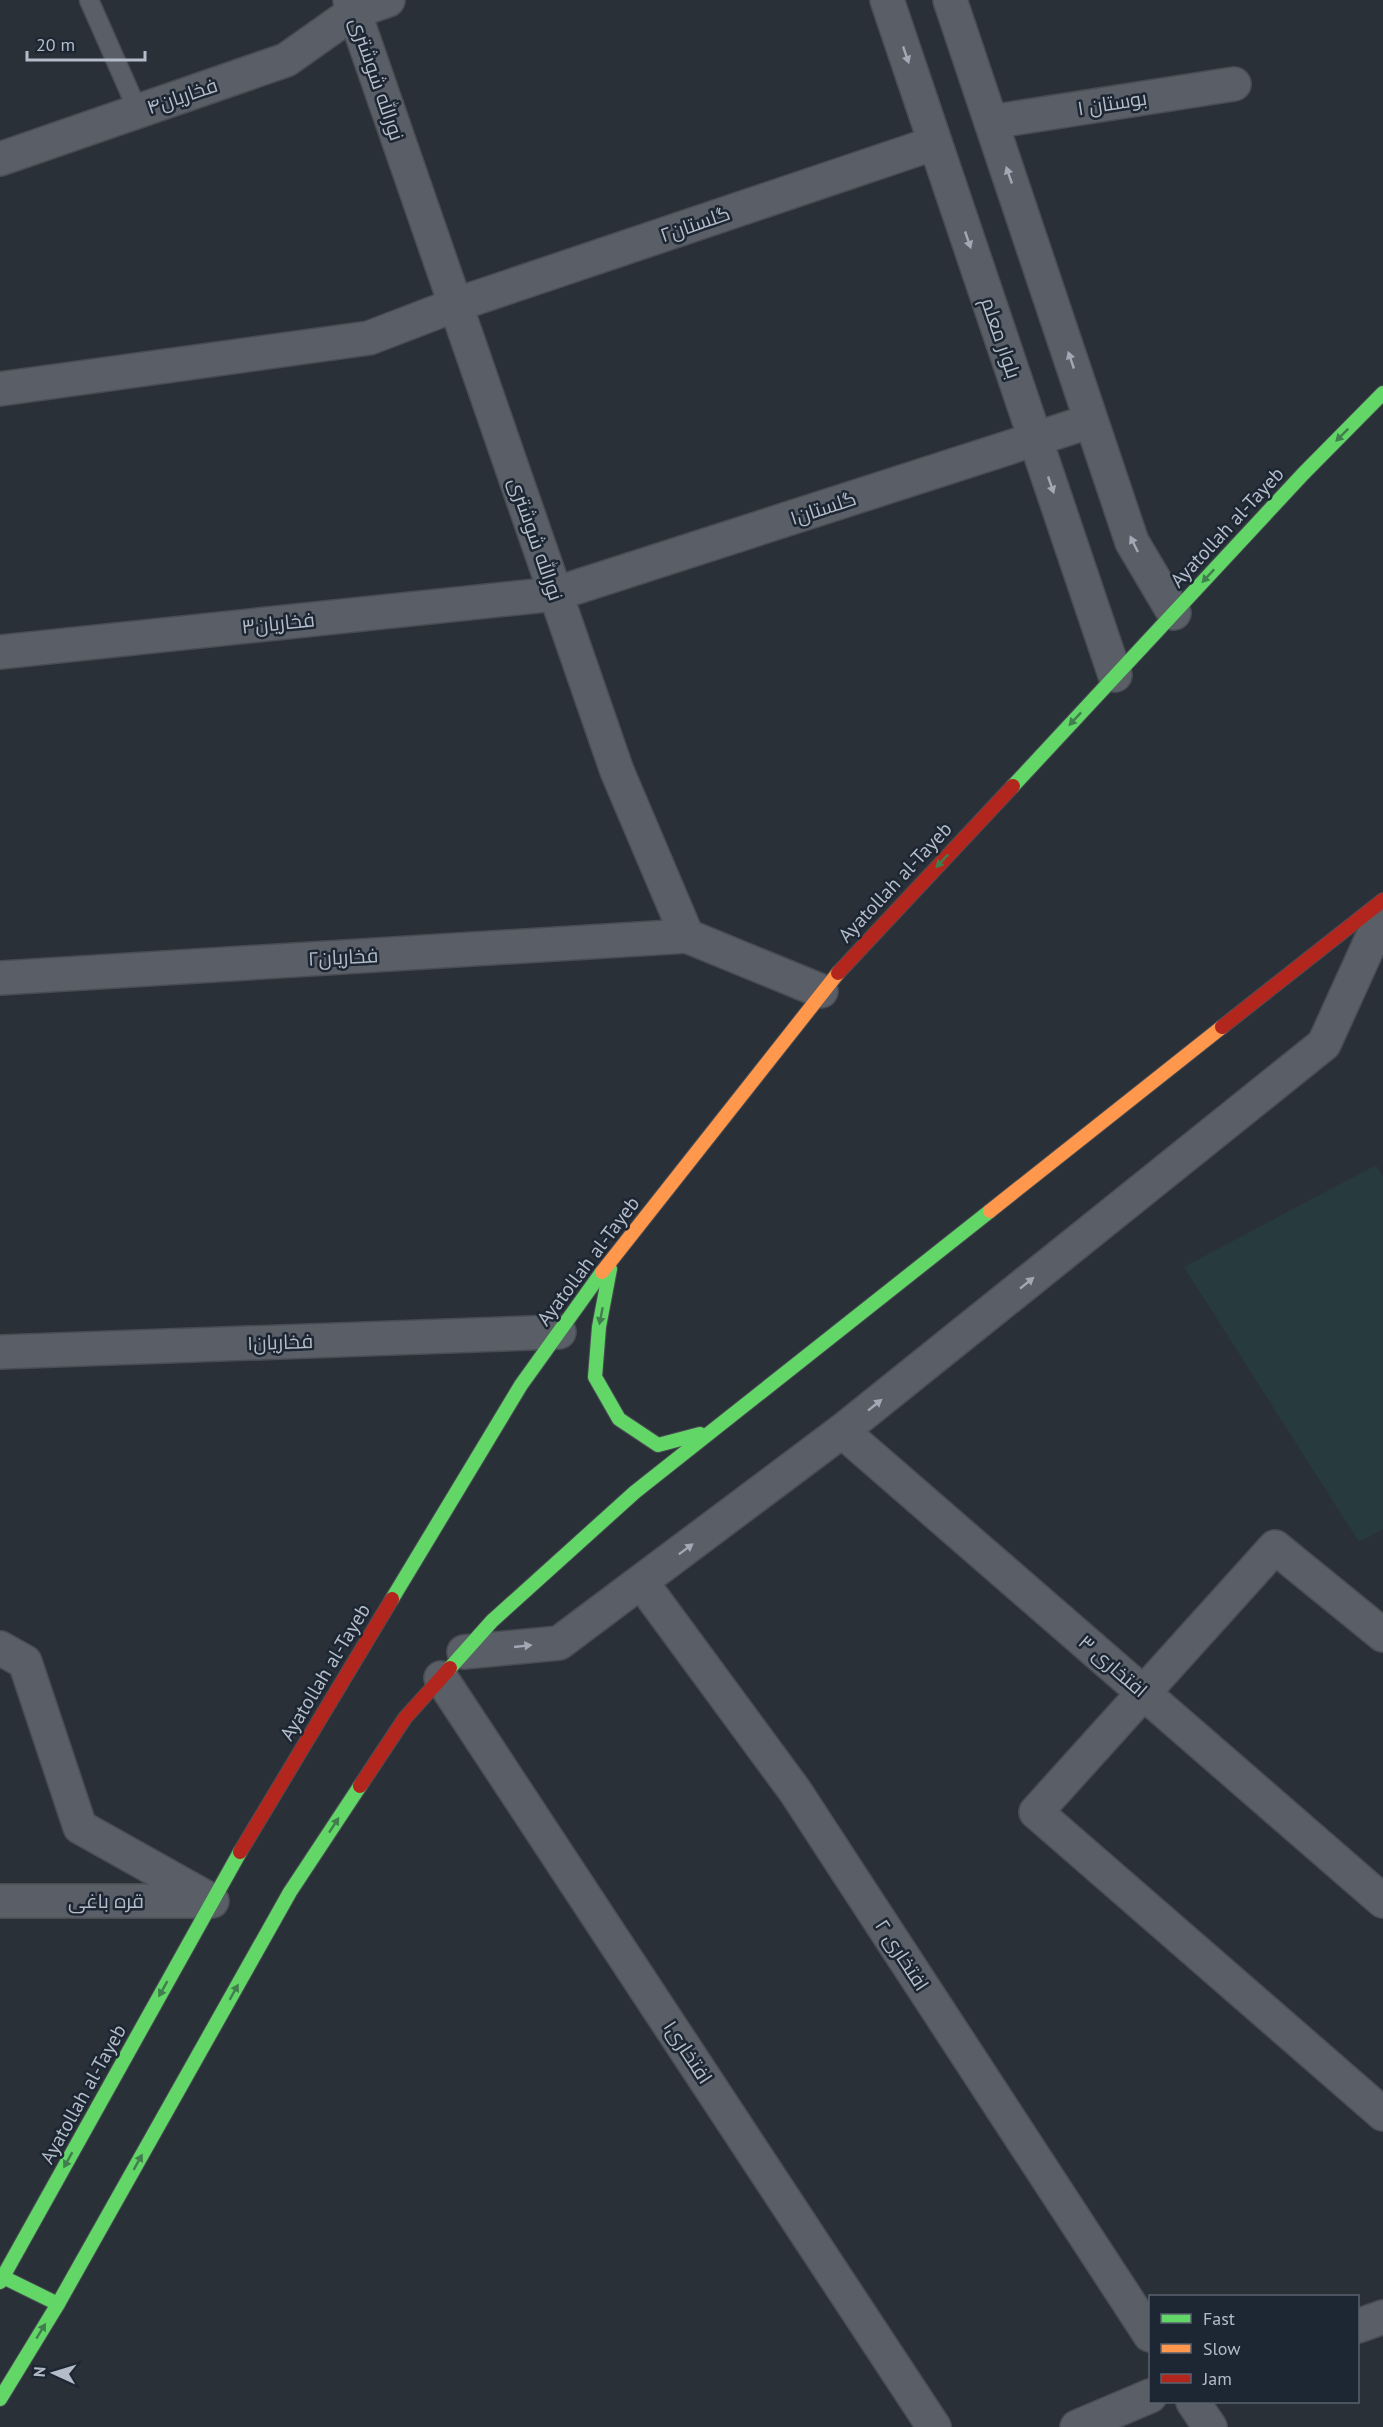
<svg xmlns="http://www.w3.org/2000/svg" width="1383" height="2427" viewBox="0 0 1383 2427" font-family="'PT Sans',Cairo,sans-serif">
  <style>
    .green { fill: #273a3e }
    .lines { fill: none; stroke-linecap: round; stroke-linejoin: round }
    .lane-casing { stroke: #484c53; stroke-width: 21 }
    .street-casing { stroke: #484c53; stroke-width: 36 }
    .fast-casing { stroke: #484c53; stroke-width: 16 }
    .slow-casing { stroke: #484c53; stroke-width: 16 }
    .jam-casing { stroke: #484c53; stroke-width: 16 }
    .lane { stroke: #5a5e66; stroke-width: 18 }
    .street { stroke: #5a5e66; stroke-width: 33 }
    .fast { stroke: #63d668; stroke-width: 14 }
    .slow { stroke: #ff974d; stroke-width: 14 }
    .jam { stroke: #b3261e; stroke-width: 14 }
    .oneway { fill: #a2a9b5 }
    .oneway2 { fill: #407e4e }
    .labels { text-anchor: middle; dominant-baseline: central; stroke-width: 5; stroke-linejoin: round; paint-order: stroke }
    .street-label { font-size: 20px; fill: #b4bcc9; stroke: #1d2633 }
  </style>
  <rect width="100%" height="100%" fill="#2a3038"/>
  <path class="green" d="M 1376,1165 L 1383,1177 L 1383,1529 L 1359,1542 L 1184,1267 Z"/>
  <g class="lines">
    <defs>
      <path id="lane" d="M 89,0 L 138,111"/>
      <g id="street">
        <path d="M 350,0 L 617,771 L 687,936 L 821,991"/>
        <path d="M 887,0 L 1115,675"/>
        <path d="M 950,0 L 1132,542 L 1174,613"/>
        <path d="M 991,122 L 1234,84"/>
        <path d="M 0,159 L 286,60 L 354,12 L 388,0"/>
        <path d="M 0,389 L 369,338 L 455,305 L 935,143"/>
        <path d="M 0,652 L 555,594 L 1091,421"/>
        <path d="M 0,978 L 687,936"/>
        <path d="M 0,1352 L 559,1332"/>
        <path d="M 842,1431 L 1383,1901"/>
        <path d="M 642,1583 L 795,1791 L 1150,2335"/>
        <path d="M 1383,1635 L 1275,1547 L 1036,1812 L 1383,2114"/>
        <path d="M 0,1648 L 25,1662 L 80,1827 L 212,1901"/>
        <path d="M 464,1652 L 559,1643 L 842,1431 L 1324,1044 L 1383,914"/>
        <path d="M 441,1678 L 934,2427"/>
        <path d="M 0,1901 L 208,1901"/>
        <path d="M 1358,2326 L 1383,2317"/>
        <path d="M 1193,2402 L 1210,2427"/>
        <path d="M 1077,2427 L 1150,2396"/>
      </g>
      <g id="fast">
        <path d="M 1013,786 L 1303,474 L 1383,393"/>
        <path d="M 610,1269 L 599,1327 L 595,1377 L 619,1419 L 658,1445 L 700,1434"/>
        <path d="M 392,1599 L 521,1385 L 602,1272"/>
        <path d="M 450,1668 L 492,1621 L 635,1492 L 990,1211"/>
        <path d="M 3,2277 L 58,2304"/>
        <path d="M 0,2282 L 240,1852"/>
        <path d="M 0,2399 L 58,2304 L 290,1892 L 360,1786"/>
      </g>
      <g id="slow">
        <path d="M 990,1211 L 1222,1027"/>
        <path d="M 602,1272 L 838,973"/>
      </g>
      <g id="jam">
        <path d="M 838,973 L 1013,786"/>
        <path d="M 1222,1027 L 1383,900"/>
        <path d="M 360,1786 L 405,1718 L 450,1668"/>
        <path d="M 240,1852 L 392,1599"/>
      </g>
    </defs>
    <use href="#lane" class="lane-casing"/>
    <use href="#street" class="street-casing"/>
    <use href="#fast" class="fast-casing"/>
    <use href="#slow" class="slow-casing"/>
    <use href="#jam" class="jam-casing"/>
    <use href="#lane" class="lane"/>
    <use href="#street" class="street"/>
    <use href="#fast" class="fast"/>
    <use href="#slow" class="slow"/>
    <use href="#jam" class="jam"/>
  </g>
  <defs><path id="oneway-solid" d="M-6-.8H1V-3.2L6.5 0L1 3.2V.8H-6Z" transform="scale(1.5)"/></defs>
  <g class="oneway">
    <use href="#oneway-solid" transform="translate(906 55) rotate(71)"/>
    <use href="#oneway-solid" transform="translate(1009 175) rotate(-109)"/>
    <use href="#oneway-solid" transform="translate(968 240) rotate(71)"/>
    <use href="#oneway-solid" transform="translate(1071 360) rotate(-109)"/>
    <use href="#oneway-solid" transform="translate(1051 485) rotate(71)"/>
    <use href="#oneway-solid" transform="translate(1134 544) rotate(-116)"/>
    <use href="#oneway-solid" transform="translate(1027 1283) rotate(-39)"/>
    <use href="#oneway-solid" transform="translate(875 1405) rotate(-39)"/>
    <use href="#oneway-solid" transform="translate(686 1549) rotate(-37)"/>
    <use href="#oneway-solid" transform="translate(523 1646) rotate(-6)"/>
  </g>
  <g class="oneway2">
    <use href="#oneway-solid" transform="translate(1342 435) rotate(135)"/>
    <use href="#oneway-solid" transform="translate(1208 576) rotate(133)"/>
    <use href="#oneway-solid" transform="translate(1075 719) rotate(133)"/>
    <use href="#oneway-solid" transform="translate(942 861) rotate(133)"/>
    <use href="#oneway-solid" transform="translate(601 1316) rotate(101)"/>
    <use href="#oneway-solid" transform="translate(334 1825) rotate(-57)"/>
    <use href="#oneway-solid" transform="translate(163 1989) rotate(119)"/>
    <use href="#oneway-solid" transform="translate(234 1992) rotate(-61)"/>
    <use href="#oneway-solid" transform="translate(68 2160) rotate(119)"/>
    <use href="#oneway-solid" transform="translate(138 2162) rotate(-61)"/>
    <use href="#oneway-solid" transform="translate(41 2331) rotate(-59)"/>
  </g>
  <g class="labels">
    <g class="street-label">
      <text transform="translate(377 79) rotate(71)">نورالله شوشتری</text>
      <text transform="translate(182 96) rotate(-19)">فخاریان۴</text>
      <text transform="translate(1112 103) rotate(-9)">بوستان ۱</text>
      <text transform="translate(695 224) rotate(-19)">گلستان۲</text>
      <text transform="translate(1001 338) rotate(71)">بلوار معلم</text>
      <text transform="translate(823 508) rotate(-18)">گلستان۱</text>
      <text transform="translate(1227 527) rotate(-47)">Ayatollah al-Tayeb</text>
      <text transform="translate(536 539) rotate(71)">نورالله شوشتری</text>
      <text transform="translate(278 623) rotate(-6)">فخاریان۳</text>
      <text transform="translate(895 882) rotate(-47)">Ayatollah al-Tayeb</text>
      <text transform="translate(343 957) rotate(-3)">فخاریان۲</text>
      <text transform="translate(588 1261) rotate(-53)">Ayatollah al-Tayeb</text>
      <text transform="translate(280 1342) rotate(-2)">فخاریان۱</text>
      <text transform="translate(1113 1666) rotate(41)">افتخاری ۳</text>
      <text transform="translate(325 1672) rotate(-59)">Ayatollah al-Tayeb</text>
      <text x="106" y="1901">قره باغی</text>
      <text transform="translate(902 1955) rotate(57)">افتخاری ۲</text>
      <text transform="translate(688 2052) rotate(57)">افتخاری۱</text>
      <text transform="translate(83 2094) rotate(-61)">Ayatollah al-Tayeb</text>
    </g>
  </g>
  <rect x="1149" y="2295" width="210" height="108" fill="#1d2633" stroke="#59626f" stroke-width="1.5"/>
  <rect x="1161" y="2314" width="30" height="9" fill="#63d668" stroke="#59626f" stroke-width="1.5"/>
  <text x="1203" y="2325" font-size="18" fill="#b4bcc9">Fast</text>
  <rect x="1161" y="2344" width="30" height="9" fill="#ff974d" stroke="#59626f" stroke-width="1.5"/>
  <text x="1203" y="2355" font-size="18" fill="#b4bcc9">Slow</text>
  <rect x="1161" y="2374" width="30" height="9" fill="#b3261e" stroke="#59626f" stroke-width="1.5"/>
  <text x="1203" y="2385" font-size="18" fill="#b4bcc9">Jam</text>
  <g transform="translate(54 2373) rotate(274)" stroke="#1d2633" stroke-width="4.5" paint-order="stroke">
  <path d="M0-4.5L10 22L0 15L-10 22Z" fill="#b4bcc9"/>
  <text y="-9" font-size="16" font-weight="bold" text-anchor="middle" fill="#b4bcc9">N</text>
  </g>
  <path d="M27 51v9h118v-9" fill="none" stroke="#b4bcc9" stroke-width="3"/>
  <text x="36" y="51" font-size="18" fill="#b4bcc9" stroke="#1d2633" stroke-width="4.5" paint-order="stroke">20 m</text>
</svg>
